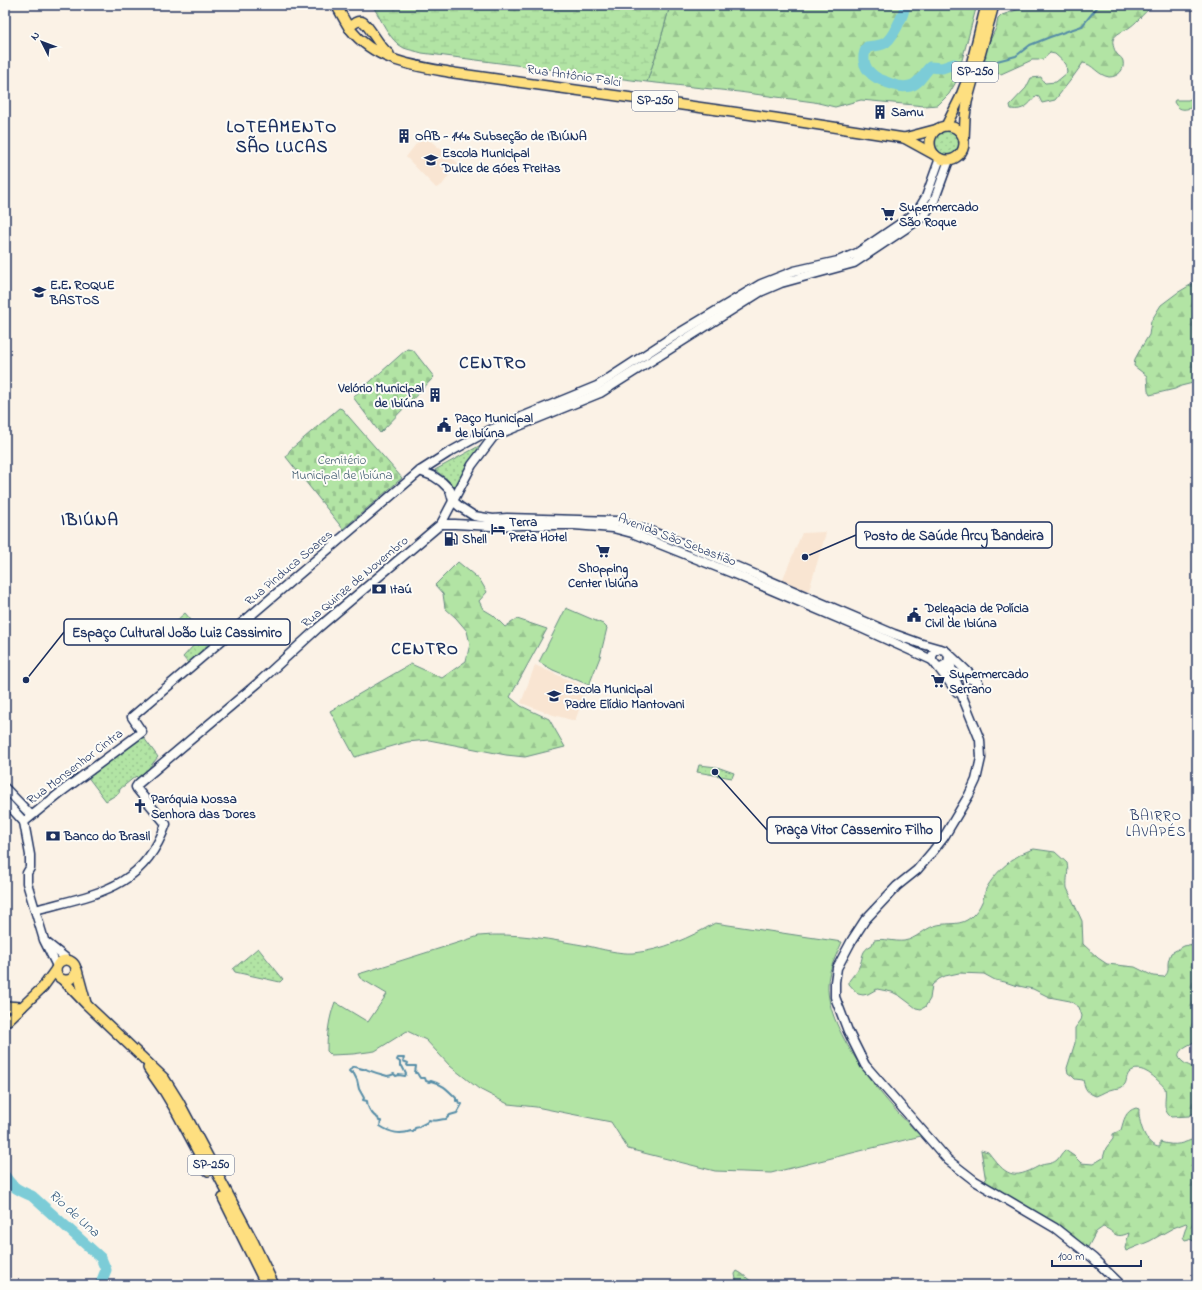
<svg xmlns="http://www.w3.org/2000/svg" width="1202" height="1290" viewBox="0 0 1202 1290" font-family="'Indie Flower',sans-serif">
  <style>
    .built { fill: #f9e5d2 }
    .forest { fill: url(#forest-firs); stroke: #668a81 }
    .wetland { fill: url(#wetland-marsh); stroke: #668a81 }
    .cemetery { fill: url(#cemetery-stones); stroke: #668a81 }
    .park { fill: url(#park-dots); stroke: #668a81 }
    .pitch { fill: #b2e4a4; stroke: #668a81 }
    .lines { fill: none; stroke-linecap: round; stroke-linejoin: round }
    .stream { stroke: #558da7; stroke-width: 2 }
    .river { stroke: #7cccd7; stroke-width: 11 }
    .secondary-casing { stroke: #1b2f5e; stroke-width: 11 }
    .primary-casing { stroke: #1b2f5e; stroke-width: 12 }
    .secondary { stroke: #fdfcf7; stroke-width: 8 }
    .primary { stroke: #fedf80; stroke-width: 9 }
    .labels { text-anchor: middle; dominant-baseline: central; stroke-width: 4; stroke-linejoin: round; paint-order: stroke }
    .shield { fill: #fdfcf7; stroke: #5f6c8c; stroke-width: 1 }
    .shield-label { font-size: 12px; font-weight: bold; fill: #1b2f5e }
    .street-label { font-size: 13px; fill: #1b2f5e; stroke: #fdfcf7 }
    .poi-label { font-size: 13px; font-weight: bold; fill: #1b2f5e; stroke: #fdfcf7; text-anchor: start }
    .park-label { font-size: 13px; fill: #415c70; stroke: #fdfcf7 }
    .neighbourhood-label { font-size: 14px; letter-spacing: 1px; fill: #1b2f5e; stroke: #fdfcf7 }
    .water-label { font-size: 14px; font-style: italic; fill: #385e82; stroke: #fdfcf7 }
    .district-label { font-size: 17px; font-weight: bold; letter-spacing: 1px; fill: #1b2f5e; stroke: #fdfcf7 }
    .leader { fill: none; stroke: #1b2f5e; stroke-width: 1.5 }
    .callout-dot { fill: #1b2f5e; stroke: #fdfcf7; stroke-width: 1.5 }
    .callout { fill: #fdfcf7; stroke: #1b2f5e; stroke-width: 1.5 }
    .callout-label { font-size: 14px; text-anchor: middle; font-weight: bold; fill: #1b2f5e }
  </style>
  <defs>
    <pattern id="forest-firs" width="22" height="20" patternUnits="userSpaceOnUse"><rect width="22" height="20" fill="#b2e4a4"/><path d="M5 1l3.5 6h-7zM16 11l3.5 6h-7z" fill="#98c490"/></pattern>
    <pattern id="wetland-marsh" width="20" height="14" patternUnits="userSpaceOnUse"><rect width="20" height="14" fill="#b2e4a4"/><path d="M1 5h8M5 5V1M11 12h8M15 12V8" fill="none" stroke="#98c490"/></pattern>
    <pattern id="cemetery-stones" width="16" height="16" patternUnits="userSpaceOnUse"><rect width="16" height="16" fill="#b2e4a4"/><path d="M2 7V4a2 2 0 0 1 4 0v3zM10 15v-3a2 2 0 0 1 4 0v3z" fill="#98c490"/></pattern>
    <pattern id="park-dots" width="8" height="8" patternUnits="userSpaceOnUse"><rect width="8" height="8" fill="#b2e4a4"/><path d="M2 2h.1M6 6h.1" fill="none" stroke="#98c490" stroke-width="1.8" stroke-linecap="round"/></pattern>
  </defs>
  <rect width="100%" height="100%" fill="#fbf2e6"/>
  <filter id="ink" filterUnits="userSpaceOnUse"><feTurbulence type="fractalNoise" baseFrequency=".025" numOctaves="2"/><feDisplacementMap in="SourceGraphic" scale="8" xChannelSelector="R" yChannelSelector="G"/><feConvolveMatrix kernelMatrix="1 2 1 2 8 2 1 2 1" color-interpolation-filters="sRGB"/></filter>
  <g filter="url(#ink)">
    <g class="built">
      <path d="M 423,135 L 458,163 L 442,185 L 436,188 L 406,157 Z"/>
      <path d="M 824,532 L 826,533 L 809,590 L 804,590 L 782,581 L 802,533 Z"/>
      <path d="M 535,665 L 587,688 L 575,721 L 550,714 L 521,703 Z"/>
    </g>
    <g class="forest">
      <path d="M 670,5 L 977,5 L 956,82 L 949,94 L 938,105 L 925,106 L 861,100 L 835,107 L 814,102 L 739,92 L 647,82 L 660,42 Z"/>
      <path d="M 1031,5 L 1155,5 C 1146,9 1139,21 1130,27 C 1125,31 1115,33 1113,40 C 1112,44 1115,52 1117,54 C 1119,57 1122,57 1123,61 C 1125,70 1118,77 1109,77 C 1097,75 1093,64 1083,63 L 1070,81 L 1055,100 L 1042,103 L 1039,97 L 1036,96 C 1028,105 1024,111 1011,109 L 1010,105 L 1026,88 L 1031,78 L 1041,77 L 1043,81 L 1045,83 L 1056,82 L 1067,73 L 1066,64 L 1055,54 L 1050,53 L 1043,59 L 1038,60 L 1032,60 L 1001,74 L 995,73 L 989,64 L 983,68 L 980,69 L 982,57 L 996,28 L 998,19 L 1002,15 Z"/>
      <path d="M 1197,96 L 1197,106 C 1187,109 1180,113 1174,102 L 1175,100 L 1188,100 Z"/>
      <path d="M 1197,281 L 1197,382 L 1181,386 L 1175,389 L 1150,395 L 1148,391 L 1147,376 L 1134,366 L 1135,359 L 1141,348 L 1149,335 L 1151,321 L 1161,305 L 1177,293 Z"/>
      <path d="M 458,562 L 480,580 L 487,592 L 479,601 L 483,609 L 493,615 L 505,627 L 517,619 L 547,629 L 510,697 L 521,706 L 549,719 L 565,747 L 525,757 L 506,755 L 429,740 L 407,742 L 355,757 L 330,711 L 411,664 L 442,678 L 466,661 L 470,644 L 467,631 L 456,618 L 445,608 L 443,594 L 435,585 Z"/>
      <path d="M 1034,849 L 1055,852 L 1067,863 C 1069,872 1066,879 1067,888 L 1082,921 L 1083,944 L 1098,958 L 1107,964 L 1135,967 L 1153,976 L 1164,977 C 1169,972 1168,970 1168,964 C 1168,960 1170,956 1171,953 L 1184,946 L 1197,943 L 1197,1041 C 1190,1044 1170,1052 1183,1062 C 1188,1066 1193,1066 1197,1071 L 1197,1111 L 1189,1116 L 1171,1117 C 1161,1109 1167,1099 1165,1088 C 1158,1080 1140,1061 1129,1073 C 1125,1078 1128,1083 1122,1087 C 1119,1089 1117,1088 1113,1089 C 1107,1090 1102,1094 1096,1096 C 1087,1093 1085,1089 1083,1080 L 1075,1079 L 1072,1076 L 1068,1073 L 1067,1068 L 1075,1043 L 1075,1028 L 1081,1020 L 1082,1016 L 1079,1007 L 1070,1001 L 1049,997 L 1033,989 L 1014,985 L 1005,982 L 995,980 L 984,974 L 959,973 L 945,976 L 939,979 L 932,985 L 930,999 L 925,1007 L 921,1009 L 916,1008 L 900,996 L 892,992 L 877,989 L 868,994 L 863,995 L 858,994 L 849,984 L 849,981 C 852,976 857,972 859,967 C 864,957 860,951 872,945 L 874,940 C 885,938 894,942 904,941 C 916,939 924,929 934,926 C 945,922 957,926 967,920 C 972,917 979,909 981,904 C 984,899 984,894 986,889 C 995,872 1015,854 1034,849 Z"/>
      <path d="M 1136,1108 L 1139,1109 C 1138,1120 1145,1147 1160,1147 L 1160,1142 C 1178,1147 1182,1143 1197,1138 L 1197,1231 L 1196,1238 L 1194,1241 L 1189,1239 L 1185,1240 L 1183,1237 L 1187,1224 L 1186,1223 L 1173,1228 L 1150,1241 L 1126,1251 L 1125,1248 L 1129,1233 C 1113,1240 1116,1231 1103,1227 L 1096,1232 L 1088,1247 L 1084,1246 L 992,1192 L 986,1182 L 981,1150 L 988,1152 C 1006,1175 1012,1181 1039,1166 C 1045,1163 1051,1165 1057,1160 C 1060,1157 1061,1153 1065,1150 L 1074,1156 L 1081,1163 L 1093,1164 L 1103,1158 L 1106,1148 L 1113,1139 L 1113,1134 L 1121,1130 C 1124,1120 1125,1111 1136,1108 Z"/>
      <path d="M 737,1271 C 744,1274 748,1280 753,1282 C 759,1284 764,1282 769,1285 L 737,1285 L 735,1274 Z"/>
    </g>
    <path class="wetland" d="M 372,5 L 670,5 L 660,42 L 647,82 L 422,53 C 416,51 409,50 404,48 C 389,41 381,18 372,5 Z"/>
    <g class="cemetery">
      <path d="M 407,349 L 413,350 L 434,377 L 380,433 L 353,397 Z"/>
      <path d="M 339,408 L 342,409 L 402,478 L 343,529 L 286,457 L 290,450 Z"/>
    </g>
    <g class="park">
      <circle cx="947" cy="142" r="13"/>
      <path d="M 479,446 L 480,449 L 454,488 L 448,480 L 435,470 Z"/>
      <path d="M 185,613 L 210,642 L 209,647 L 189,664 L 183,657 L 194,645 L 183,634 L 186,630 L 177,620 Z"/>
      <path d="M 141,734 L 158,757 L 139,780 L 136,776 L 120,789 L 119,793 L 106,801 L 87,776 Z"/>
      <path d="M 699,765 L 717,767 L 734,773 L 732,778 L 697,772 Z"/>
      <path d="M 258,948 L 283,979 L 280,982 L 235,972 L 233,969 Z"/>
    </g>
    <g class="pitch">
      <path d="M 566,608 L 603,624 L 607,628 L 600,657 L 589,685 L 553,670 L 539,662 Z"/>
      <path d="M 715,923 L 842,942 C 836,956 828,970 828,985 C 826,1032 887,1105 921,1136 L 771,1173 L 715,1171 L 628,1149 L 611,1122 L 536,1107 L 508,1104 L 479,1089 L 450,1066 L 426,1040 L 407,1031 L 375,1051 L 353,1054 L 331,1055 L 327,1051 C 327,1034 329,1018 335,1002 L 368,1022 L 387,994 L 360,978 L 358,974 L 365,972 L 479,936 C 515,932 553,940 588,946 C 601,949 620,954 633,953 C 663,950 689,938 715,923 Z"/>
    </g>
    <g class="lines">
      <g class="stream">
        <path d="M 981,62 L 997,61 L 1016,56 L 1030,45 L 1050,37 L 1082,26 L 1099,5"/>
        <path d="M 954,64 L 969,63"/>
        <path d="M 398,1058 L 404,1058 L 403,1061 L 408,1063 L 407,1065 L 408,1066 L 416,1066 L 415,1073 L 417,1073 L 420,1078 L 425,1078 L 426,1081 L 429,1082 L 431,1081 C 443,1084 448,1090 456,1098 L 456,1101 L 458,1100 L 459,1104 L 462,1104 L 457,1113 L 450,1115 L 446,1119 C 439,1119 436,1122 429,1120 L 426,1123 L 420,1126 L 419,1127 L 415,1128 L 413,1132 L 411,1131 C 400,1135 391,1133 380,1126 L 381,1121 L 379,1121 L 378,1118 C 373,1116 367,1108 367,1101 L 363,1100 L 364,1098 L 359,1089 L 357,1080 L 353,1072 L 351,1073 L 349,1071 L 352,1067 C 357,1066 361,1070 366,1069 C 369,1071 384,1075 387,1076 C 390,1076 392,1075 394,1074 L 396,1076 L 399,1075 L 405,1076 L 406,1074 L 402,1066 L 400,1066 L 400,1062 L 397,1060 Z"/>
      </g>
      <g class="river">
        <path d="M 905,5 C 904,14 892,41 883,44 C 878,46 872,46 867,47 C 860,59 865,71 877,78 C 880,80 883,80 886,82 C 895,85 900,88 910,86 C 919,84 924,73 930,67 L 942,68 L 954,64"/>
        <path d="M 5,1176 C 11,1187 20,1191 32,1196 L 101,1258 L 106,1270 L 100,1285"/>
      </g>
      <defs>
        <g id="secondary">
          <path d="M 420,471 L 433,476 L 442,482 L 450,490 L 453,501 L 460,507 L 474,516 L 493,519 L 507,518 L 616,521 L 650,531 L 684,544 L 894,634 L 919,643 L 940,649"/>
          <path d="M 441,524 L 455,524 L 491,526 L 523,525 L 574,525 L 613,528 L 632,533 L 732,573 L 861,628 L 932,660"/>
          <path d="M 949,654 L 974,678"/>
          <path d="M 949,657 L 952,671 L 980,740 L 981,758 L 976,780 L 969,795 L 944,837 L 933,851 L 917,870 L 897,886 L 865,920 L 852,940 L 837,968 L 835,982 L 835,997 L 848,1031 L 865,1065 L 948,1160 L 975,1181 L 1055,1228 L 1093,1258 L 1121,1285"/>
          <path d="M 937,666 L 957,692"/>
          <path d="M 941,667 L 948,663 L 949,657 L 947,652 C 941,647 935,649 932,656 L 932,660 L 937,666 L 952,671 L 978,682"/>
          <path d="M 5,788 L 31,815"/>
          <path d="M 5,801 L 24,822"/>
          <path d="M 24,822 L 61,792 L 142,732 L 132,717 L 420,471 L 448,453 L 490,430 L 597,386 L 666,341 L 761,284 L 794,271 L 838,261 L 857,253 L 910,217 L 920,207 L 926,197 L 940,158"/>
          <path d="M 24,822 L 30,855 L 30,868 L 27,873 L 27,883 L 44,940 L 57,966"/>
          <path d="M 35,910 C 94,894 143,890 166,824 L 137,789 L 136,787 L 138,784 L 258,683 L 318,628 L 441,524 L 472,465 L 494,436 L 600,393 L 760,292 L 781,283 L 854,263 L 923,217 L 934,201 L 949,160"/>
          <path d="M 47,943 L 67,959"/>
        </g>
        <g id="primary">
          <path d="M 336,5 C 341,13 345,22 350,29 C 376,62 416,66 454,73 L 775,118 L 904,138 L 935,155"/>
          <path d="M 349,28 C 352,25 357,19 363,22 C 369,25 379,47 389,54"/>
          <path d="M 946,126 L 960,98 L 968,77 L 986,5"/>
          <circle cx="947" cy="143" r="17"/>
          <path d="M 904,138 L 938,129"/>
          <path d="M 964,140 L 965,117 L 967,102 L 994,5"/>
          <circle cx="66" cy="970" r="10"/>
          <path d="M 77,970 L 86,1003"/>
          <path d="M 63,980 L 86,1004 L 164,1078 L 179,1102 L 253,1241 L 274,1285"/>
          <path d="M 5,1006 L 22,1007"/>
          <path d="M 5,1023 L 43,987 L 56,969"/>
          <path d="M 148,1068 L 164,1091 L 176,1111 L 208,1171"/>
          <path d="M 223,1198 L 266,1285"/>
        </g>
      </defs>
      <use href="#secondary" class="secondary-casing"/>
      <use href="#primary" class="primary-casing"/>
      <use href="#secondary" class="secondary"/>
      <use href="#primary" class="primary"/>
    </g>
  </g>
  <defs>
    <symbol id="building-bare" viewBox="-9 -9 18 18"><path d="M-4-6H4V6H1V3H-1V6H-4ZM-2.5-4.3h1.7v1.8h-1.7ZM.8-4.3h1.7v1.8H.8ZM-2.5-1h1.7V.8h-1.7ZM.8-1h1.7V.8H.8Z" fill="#1b2f5e" stroke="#fdfcf7" stroke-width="2.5" paint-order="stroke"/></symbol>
    <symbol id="school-bare" viewBox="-9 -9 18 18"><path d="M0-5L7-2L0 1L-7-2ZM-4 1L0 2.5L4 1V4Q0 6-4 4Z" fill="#1b2f5e" stroke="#fdfcf7" stroke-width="2.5" paint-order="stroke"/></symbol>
    <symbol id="supermarket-bare" viewBox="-9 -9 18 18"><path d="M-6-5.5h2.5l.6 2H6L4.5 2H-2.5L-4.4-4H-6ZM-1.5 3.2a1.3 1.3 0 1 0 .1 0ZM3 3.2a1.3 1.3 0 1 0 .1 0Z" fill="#1b2f5e" stroke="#fdfcf7" stroke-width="2.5" paint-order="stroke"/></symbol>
    <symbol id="civic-bare" viewBox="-9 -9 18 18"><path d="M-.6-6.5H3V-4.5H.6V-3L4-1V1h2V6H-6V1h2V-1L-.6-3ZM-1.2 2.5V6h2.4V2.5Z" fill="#1b2f5e" stroke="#fdfcf7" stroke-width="2.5" paint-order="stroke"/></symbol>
    <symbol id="hotel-bare" viewBox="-9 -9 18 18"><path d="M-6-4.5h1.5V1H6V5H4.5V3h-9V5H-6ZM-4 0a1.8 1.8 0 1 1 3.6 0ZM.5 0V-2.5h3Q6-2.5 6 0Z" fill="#1b2f5e" stroke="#fdfcf7" stroke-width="2.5" paint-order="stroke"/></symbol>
    <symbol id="fuel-bare" viewBox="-9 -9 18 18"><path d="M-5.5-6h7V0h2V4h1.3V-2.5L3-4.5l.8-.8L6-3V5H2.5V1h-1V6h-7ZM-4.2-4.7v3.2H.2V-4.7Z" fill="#1b2f5e" stroke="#fdfcf7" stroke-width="2.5" paint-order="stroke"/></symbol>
    <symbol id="bank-bare" viewBox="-9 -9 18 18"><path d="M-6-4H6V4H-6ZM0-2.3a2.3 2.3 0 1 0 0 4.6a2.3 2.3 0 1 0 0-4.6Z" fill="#1b2f5e" stroke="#fdfcf7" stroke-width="2.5" paint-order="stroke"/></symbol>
    <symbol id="church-bare" viewBox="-9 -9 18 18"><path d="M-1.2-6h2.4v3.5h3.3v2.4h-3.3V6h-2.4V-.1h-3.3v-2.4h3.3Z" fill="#1b2f5e" stroke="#fdfcf7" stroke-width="2.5" paint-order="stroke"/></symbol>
  </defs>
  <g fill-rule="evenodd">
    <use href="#building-bare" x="870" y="102" width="20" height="20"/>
    <use href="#building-bare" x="394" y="126" width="20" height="20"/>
    <use href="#school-bare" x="421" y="150" width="20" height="20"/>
    <use href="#supermarket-bare" x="878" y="204" width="20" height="20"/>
    <use href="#school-bare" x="29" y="282" width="20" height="20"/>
    <use href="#building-bare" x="425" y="385" width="20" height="20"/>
    <use href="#civic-bare" x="434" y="415" width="20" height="20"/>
    <use href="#hotel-bare" x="488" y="519" width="20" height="20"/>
    <use href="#fuel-bare" x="441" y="529" width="20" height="20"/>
    <use href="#supermarket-bare" x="593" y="541" width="20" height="20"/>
    <use href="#bank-bare" x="369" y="579" width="20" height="20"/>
    <use href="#civic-bare" x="904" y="605" width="20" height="20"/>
    <use href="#supermarket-bare" x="928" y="671" width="20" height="20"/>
    <use href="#school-bare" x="544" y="686" width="20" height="20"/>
    <use href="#church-bare" x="130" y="796" width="20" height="20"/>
    <use href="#bank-bare" x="43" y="826" width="20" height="20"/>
  </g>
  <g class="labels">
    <g class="shield">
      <rect x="952" y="62" width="46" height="20" rx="3"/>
      <rect x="632" y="91" width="46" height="20" rx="3"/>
      <rect x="188" y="1155" width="46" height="20" rx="3"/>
    </g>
    <g class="shield-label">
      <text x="975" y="72">SP-250</text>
      <text x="655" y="101">SP-250</text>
      <text x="211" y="1165">SP-250</text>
    </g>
    <g class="street-label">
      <text transform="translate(574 76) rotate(8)">Rua Antônio Falci</text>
      <text transform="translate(677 540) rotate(21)">Avenida São Sebastião</text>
      <text transform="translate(289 568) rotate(-40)">Rua Pinduca Soares</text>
      <text transform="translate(355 582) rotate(-40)">Rua Quinze de Novembro</text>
      <text transform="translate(75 767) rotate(-37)">Rua Monsenhor Cintra</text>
    </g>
    <g class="poi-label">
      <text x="891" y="112">Samu</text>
      <text x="415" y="136">OAB - 144ª Subseção de IBIÚNA</text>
      <text x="442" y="153">Escola Municipal<tspan x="442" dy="15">Dulce de Góes Freitas</tspan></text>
      <text x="899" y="207">Supermercado<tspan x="899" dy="15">São Roque</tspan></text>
      <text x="50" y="285">E.E. ROQUE<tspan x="50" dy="15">BASTOS</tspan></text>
      <text x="424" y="388" text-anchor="end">Velório Municipal<tspan x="424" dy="15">de Ibiúna</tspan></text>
      <text x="455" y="418">Paço Municipal<tspan x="455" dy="15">de Ibiúna</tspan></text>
      <text x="509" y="522">Terra<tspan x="509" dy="15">Preta Hotel</tspan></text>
      <text x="462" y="539">Shell</text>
      <text x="603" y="568" text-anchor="middle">Shopping<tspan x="603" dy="15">Center Ibiúna</tspan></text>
      <text x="390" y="589">Itaú</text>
      <text x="925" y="608">Delegacia de Polícia<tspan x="925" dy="15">Civil de Ibiúna</tspan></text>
      <text x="949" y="674">Supermercado<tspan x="949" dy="15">Serrano</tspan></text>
      <text x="565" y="689">Escola Municipal<tspan x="565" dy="15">Padre Elídio Mantovani</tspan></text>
      <text x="151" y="799">Paróquia Nossa<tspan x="151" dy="15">Senhora das Dores</tspan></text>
      <text x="64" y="836">Banco do Brasil</text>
    </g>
    <g class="park-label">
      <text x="342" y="460">Cemitério<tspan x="342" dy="15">Municipal de Ibiúna</tspan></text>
    </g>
    <g class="neighbourhood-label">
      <text x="1156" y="816">BAIRRO<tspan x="1156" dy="16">LAVAPÉS</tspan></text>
    </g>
    <g class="water-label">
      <text transform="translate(74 1214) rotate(42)">Rio de Una</text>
    </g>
    <g class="district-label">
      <text x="282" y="127">LOTEAMENTO<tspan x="282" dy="20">SÃO LUCAS</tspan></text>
      <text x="493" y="363">CENTRO</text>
      <text x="90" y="520">IBIÚNA</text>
      <text x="425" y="649">CENTRO</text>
    </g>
  </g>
  <path class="leader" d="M805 557L856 535M26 680L64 632M715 772L767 830"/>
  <g class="callout-dot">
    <circle cx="805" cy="557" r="4"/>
    <circle cx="26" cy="680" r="4"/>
    <circle cx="715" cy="772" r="4"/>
  </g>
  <g class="callout">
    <rect x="856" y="522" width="196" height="26" rx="4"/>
    <rect x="64" y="619" width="226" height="26" rx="4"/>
    <rect x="767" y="817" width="174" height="26" rx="4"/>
  </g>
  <g class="callout-label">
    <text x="954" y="540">Posto de Saúde Arcy Bandeira</text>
    <text x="177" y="637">Espaço Cultural João Luiz Cassimiro</text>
    <text x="854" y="834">Praça Vitor Cassemiro Filho</text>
  </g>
  <rect width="1202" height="1290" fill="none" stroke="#fdfcf7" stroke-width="20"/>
  <rect x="10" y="10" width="1182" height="1270" fill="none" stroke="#1b2f5e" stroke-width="1.5" filter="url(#ink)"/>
  <g transform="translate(42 42) rotate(312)" stroke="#fdfcf7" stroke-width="3" paint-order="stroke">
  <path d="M0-3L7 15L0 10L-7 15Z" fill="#1b2f5e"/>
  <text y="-6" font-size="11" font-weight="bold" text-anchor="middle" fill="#1b2f5e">N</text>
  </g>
  <path d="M1052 1260v6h89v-6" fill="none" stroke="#1b2f5e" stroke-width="2"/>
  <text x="1058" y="1260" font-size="12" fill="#1b2f5e" stroke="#fdfcf7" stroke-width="3" paint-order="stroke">100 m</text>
</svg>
